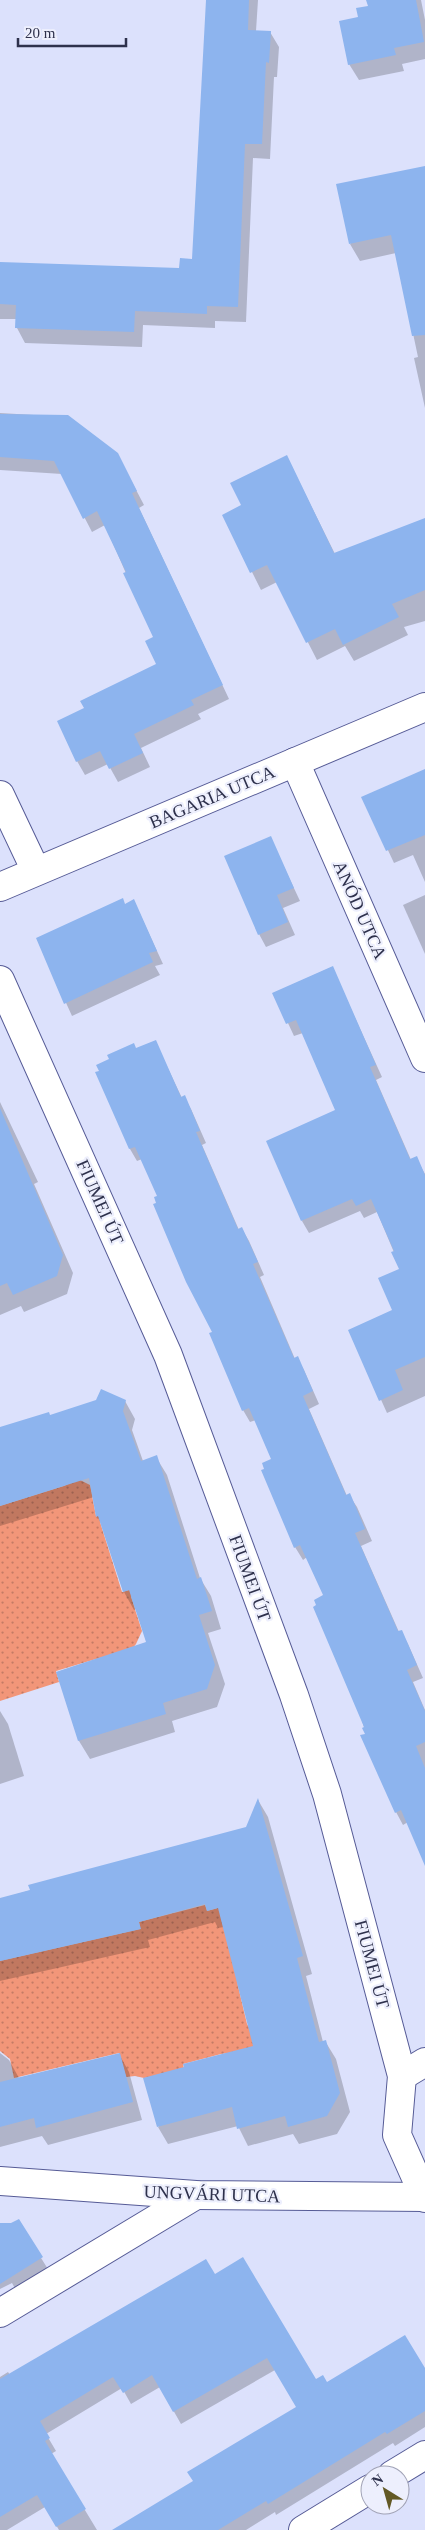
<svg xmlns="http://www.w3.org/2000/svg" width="425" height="2530" viewBox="0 0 425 2530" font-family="Georgia,serif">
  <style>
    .grass { fill: url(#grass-dots) }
    .shadow { fill: #0003 }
    .building { fill: #8db4ee }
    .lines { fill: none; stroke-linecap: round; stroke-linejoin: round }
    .minor-casing { stroke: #565b96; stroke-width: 30 }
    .minor { stroke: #fff; stroke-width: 28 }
    .labels { text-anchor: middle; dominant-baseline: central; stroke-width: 4.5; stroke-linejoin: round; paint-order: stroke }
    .street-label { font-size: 18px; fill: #2e314c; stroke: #edeffd }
  </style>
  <defs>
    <pattern id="grass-dots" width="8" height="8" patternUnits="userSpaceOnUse" patternTransform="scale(1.25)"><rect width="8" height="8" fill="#f29679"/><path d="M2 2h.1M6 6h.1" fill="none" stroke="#c47b65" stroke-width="1.8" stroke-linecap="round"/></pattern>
  </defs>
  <rect width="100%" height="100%" fill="#dce1fc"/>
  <g class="grass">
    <path d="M 78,1479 L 90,1485 L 96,1516 L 106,1514 L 100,1522 L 122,1592 L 134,1589 L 131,1597 L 142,1631 L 136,1644 L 126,1657 L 96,1659 L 56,1671 L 59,1682 L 0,1701 L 0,1506 L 64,1486 Z"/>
    <path d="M 205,1905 L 207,1911 L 229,1905 L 238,1986 L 247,2024 L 263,2049 L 221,2054 L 183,2064 L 185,2074 L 144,2078 L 135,2076 L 126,2077 L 119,2053 L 14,2078 L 10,2059 L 0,2051 L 0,1961 L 140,1929 L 139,1922 Z"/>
  </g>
  <g class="shadow">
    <path d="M 207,0 L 258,0 L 256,31 L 270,32 L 279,47 L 277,77 L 274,77 L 270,159 L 253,158 L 246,322 L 215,321 L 215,328 L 143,325 L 142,347 L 25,343 L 17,328 L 17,319 L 0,319 L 0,263 L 180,270 L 193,260 Z"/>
    <path d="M 368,0 L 421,0 L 425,20 L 425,59 L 402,64 L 404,71 L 359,80 L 349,64 L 359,18 L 369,7 Z"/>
    <path d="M 425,167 L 425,408 L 414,358 L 418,357 L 396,253 L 360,261 L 350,244 Z"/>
    <path d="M 0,413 L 68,417 L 124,467 L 144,505 L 139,508 L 229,699 L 198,714 L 201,719 L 141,748 L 150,767 L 118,782 L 108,764 L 85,775 L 77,761 L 85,709 L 158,664 L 154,638 L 105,525 L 92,532 L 62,474 L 0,470 Z"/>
    <path d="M 287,457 L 335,554 L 425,519 L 425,621 L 404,627 L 408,635 L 354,661 L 345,646 L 317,660 L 277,582 L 261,590 L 224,516 L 243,506 Z"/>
    <path d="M 425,770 L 425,882 L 413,855 L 394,863 L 363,797 Z"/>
    <path d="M 270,837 L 300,901 L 283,908 L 295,935 L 266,947 L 259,934 Z"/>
    <path d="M 425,895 L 425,954 L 403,905 Z"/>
    <path d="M 134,901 L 163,964 L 155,966 L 160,975 L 72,1016 L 37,939 Z"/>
    <path d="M 332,967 L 382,1077 L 376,1080 L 411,1160 L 416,1158 L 425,1174 L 425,1396 L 387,1413 L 350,1331 L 394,1311 L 401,1269 L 377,1212 L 364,1218 L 360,1211 L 309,1233 L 302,1221 L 337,1111 L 303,1033 L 294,1036 L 274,993 Z"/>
    <path d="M 155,1041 L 182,1098 L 184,1097 L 191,1109 L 206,1143 L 202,1145 L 239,1230 L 242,1229 L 249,1241 L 264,1275 L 260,1277 L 295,1359 L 297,1358 L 304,1370 L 319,1404 L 309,1409 L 347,1496 L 349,1495 L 357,1507 L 372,1541 L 361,1546 L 399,1632 L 401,1631 L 408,1644 L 423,1678 L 413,1682 L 425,1710 L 425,1831 L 408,1822 L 403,1825 L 396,1812 L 366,1734 L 325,1596 L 307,1557 L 303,1560 L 295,1547 L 263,1471 L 272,1460 L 256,1420 L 250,1422 L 243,1410 L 214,1332 L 158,1204 L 159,1196 L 142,1159 L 137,1161 L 130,1149 L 97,1073 L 136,1049 Z"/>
    <path d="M 0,1102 L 38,1182 L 34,1184 L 73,1273 L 67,1294 L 24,1312 L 21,1306 L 0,1315 Z"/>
    <path d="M 125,1401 L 135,1419 L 132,1430 L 143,1461 L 156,1457 L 167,1475 L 200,1578 L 211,1596 L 221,1629 L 208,1633 L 225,1684 L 217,1707 L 172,1721 L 175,1732 L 90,1759 L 79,1741 L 58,1672 L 147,1643 L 136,1609 L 134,1610 L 124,1592 L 102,1525 L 97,1516 L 94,1497 L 0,1526 L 0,1428 Z"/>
    <path d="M 0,1711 L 8,1724 L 24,1776 L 0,1784 Z"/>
    <path d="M 258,1800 L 268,1817 L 312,1974 L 306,1976 L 323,2042 L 325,2041 L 336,2059 L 350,2112 L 337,2134 L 299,2144 L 293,2134 L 248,2146 L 238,2126 L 168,2144 L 158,2127 L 254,2047 L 224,1927 L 218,1928 L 215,1922 L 148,1940 L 150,1947 L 0,1981 L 0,1899 L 247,1828 Z"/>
    <path d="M 0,2053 L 9,2060 L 19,2078 L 119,2054 L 129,2072 L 142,2120 L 48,2145 L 42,2136 L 0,2147 Z"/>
    <path d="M 18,2221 L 51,2274 L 18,2294 L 12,2283 L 0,2289 L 0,2224 L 11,2224 Z"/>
    <path d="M 215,2276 L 316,2380 L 327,2384 L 425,2371 L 425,2427 L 395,2446 L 393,2443 L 276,2515 L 275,2512 L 246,2530 L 115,2530 L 195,2482 L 297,2407 L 275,2370 L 181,2424 L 160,2387 L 131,2404 L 122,2388 L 46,2434 L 56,2451 L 51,2454 L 97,2530 L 59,2530 L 45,2507 L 7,2530 L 0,2530 L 0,2377 L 8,2372 L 10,2375 Z"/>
  </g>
  <g class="building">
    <path d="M 206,0 L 249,0 L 248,30 L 271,31 L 269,63 L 266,62 L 262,144 L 245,144 L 238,307 L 207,306 L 207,314 L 135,311 L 134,332 L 15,328 L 16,305 L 0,304 L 0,262 L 179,268 L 180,258 L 192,259 Z"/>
    <path d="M 366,0 L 416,0 L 424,42 L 394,48 L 396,55 L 348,65 L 339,21 L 358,17 L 356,8 L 368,6 Z"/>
    <path d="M 425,166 L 425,335 L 412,336 L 391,235 L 349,244 L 336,184 Z"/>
    <path d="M 0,414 L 68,415 L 118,453 L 137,491 L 132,493 L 223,685 L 191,700 L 194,705 L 134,734 L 143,753 L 109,769 L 100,751 L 76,762 L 57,721 L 84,708 L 80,701 L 156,664 L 145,641 L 153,637 L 123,573 L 126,572 L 97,511 L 83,519 L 54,461 L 0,457 Z"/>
    <path d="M 287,455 L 334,553 L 425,518 L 425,590 L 392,604 L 399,617 L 343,645 L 335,629 L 306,643 L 267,565 L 250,573 L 222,515 L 241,505 L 230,483 Z"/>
    <path d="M 425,769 L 425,835 L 386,851 L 361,797 Z"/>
    <path d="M 271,836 L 294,888 L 277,895 L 288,922 L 258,935 L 224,856 Z"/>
    <path d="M 123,898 L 125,904 L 134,899 L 157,951 L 149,953 L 153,962 L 64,1004 L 36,938 Z"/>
    <path d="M 333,966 L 376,1065 L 370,1067 L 410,1159 L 417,1156 L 425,1175 L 425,1357 L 395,1370 L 403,1390 L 379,1401 L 348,1330 L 392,1310 L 378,1278 L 399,1269 L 391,1252 L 394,1251 L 371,1199 L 356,1206 L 352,1199 L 301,1221 L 266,1141 L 335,1110 L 296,1020 L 286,1024 L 272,993 Z"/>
    <path d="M 156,1040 L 181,1097 L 185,1095 L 200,1131 L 196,1132 L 238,1229 L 242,1227 L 258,1262 L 253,1264 L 294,1358 L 298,1356 L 313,1391 L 303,1396 L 346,1495 L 350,1493 L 365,1529 L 355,1533 L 398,1631 L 402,1630 L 417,1665 L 407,1670 L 425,1711 L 425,1742 L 416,1746 L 425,1768 L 425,1866 L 401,1810 L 395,1813 L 360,1735 L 365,1734 L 362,1728 L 364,1727 L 313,1607 L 316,1605 L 314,1600 L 323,1595 L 300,1545 L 294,1548 L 261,1470 L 264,1469 L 262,1463 L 271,1459 L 249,1408 L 242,1411 L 209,1333 L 212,1332 L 186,1282 L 153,1204 L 156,1203 L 154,1197 L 157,1196 L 135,1147 L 129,1149 L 95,1072 L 99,1071 L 96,1065 L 109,1059 L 107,1055 L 134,1043 L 136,1048 Z"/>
    <path d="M 0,1108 L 63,1255 L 57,1276 L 13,1295 L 7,1283 L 0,1286 Z"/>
    <path d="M 101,1389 L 126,1400 L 123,1411 L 141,1461 L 157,1455 L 197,1579 L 201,1577 L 212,1611 L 199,1615 L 215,1665 L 207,1689 L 163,1703 L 166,1714 L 78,1741 L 56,1672 L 146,1642 L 129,1590 L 123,1592 L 98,1516 L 96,1517 L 89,1478 L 0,1506 L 0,1427 L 49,1412 L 50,1415 L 96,1400 Z"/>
    <path d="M 258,1798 L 303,1956 L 297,1958 L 319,2042 L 326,2040 L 340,2093 L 327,2116 L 288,2127 L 285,2116 L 237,2129 L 232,2107 L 157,2127 L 143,2078 L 184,2067 L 183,2064 L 253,2046 L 218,1908 L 207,1911 L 205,1904 L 139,1922 L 141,1929 L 0,1961 L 0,1898 L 30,1890 L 28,1885 L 246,1827 Z"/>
    <path d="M 120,2053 L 133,2102 L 36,2128 L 34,2118 L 0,2127 L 0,2082 Z"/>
    <path d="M 19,2219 L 43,2257 L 0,2284 L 0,2223 L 11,2223 Z"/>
    <path d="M 243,2257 L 316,2379 L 323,2375 L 327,2382 L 405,2335 L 425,2368 L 425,2411 L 387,2434 L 385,2432 L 268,2504 L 266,2501 L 218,2530 L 112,2530 L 193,2481 L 187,2472 L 296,2407 L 267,2358 L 173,2412 L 152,2375 L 123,2393 L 113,2377 L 40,2421 L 50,2438 L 45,2441 L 86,2509 L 56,2527 L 37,2495 L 0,2517 L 0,2379 L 206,2259 L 215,2274 Z"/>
  </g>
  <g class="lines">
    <defs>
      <g id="minor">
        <path d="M 295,762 L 425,1058"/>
        <path d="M 0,795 L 36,871"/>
        <path d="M 0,887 L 425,707"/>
        <path d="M 0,980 L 168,1355 L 294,1695 L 327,1794 L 402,2076 L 397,2135 L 425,2198"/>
        <path d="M 402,2076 L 425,2062"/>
        <path d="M 0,2181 L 196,2195 L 425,2197"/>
        <path d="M 0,2313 L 196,2195"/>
        <path d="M 392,2475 L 425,2455"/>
        <path d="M 303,2530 L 370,2489"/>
      </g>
    </defs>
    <use href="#minor" class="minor-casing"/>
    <use href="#minor" class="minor"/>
  </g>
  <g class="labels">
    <g class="street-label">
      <text transform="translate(212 797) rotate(-23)">BAGARIA UTCA</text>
      <text transform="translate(360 910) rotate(66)">ANÓD UTCA</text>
      <text transform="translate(100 1202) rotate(66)">FIUMEI ÚT</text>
      <text transform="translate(250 1578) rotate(70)">FIUMEI ÚT</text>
      <text transform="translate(372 1964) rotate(75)">FIUMEI ÚT</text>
      <text transform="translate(212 2194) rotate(2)">UNGVÁRI UTCA</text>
    </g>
  </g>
  <g transform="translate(385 2490) rotate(323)"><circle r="24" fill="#edeffd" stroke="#a1a3b6"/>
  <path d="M0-4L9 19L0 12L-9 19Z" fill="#635925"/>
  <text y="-8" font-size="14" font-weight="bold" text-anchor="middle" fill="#2e314c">N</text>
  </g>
  <path d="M18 38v8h108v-8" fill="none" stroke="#2e314c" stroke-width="2.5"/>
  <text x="25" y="38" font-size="15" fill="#2e314c" stroke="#edeffd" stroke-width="4" paint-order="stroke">20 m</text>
</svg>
